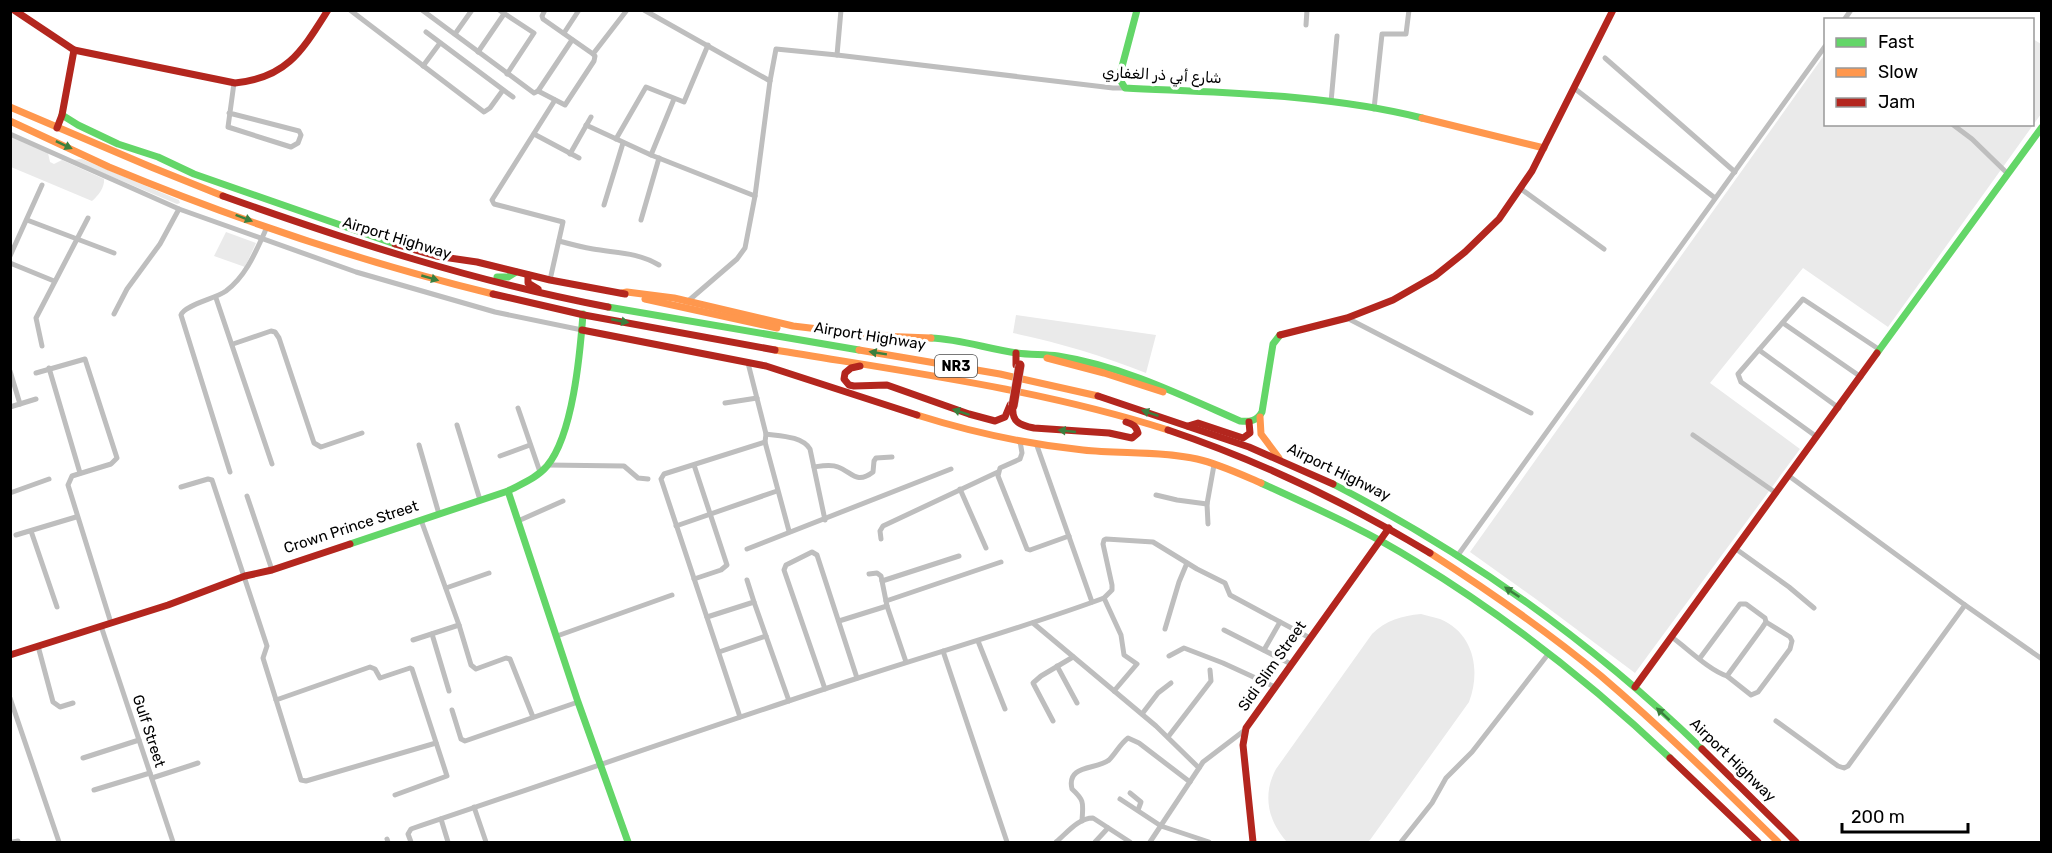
<svg xmlns="http://www.w3.org/2000/svg" width="2052" height="853" viewBox="0 0 2052 853" font-family="Rubik,Cairo,sans-serif">
  <style>
    .green { fill: #eaeaea }
    .lines { fill: none; stroke-linecap: round; stroke-linejoin: round }
    .street { stroke: #bebebe; stroke-width: 5 }
    .fast { stroke: #63d668; stroke-width: 7 }
    .slow { stroke: #ff974d; stroke-width: 7 }
    .jam { stroke: #b3261e; stroke-width: 7 }
    .jam-bridge-casing { stroke: #dbdbdb; stroke-width: 10; stroke-linecap: butt }
    .jam-bridge { stroke: #b3261e; stroke-width: 9 }
    .oneway { fill: #3b803e }
    .labels { text-anchor: middle; dominant-baseline: central; stroke-width: 6; stroke-linejoin: round; paint-order: stroke }
    .shield { fill: #fff; stroke: #4c4c4c; stroke-width: 1.5 }
    .shield-label { font-size: 14px; font-weight: bold; fill: #000 }
    .street-label { font-size: 15px; fill: #000; stroke: #fff }
  </style>
  <rect width="100%" height="100%" fill="#fff"/>
  <g class="green">
    <path d="M 2033,39 L 2041,44 L 2041,114 L 1888,327 L 1803,268 L 1710,383 L 1800,449 L 1635,673 L 1540,602 L 1470,552 L 1825,54 L 1826,124 L 2032,124 Z"/>
    <path d="M 11,136 L 48,153 L 50,162 L 54,164 L 62,160 L 104,179 C 105,187 98,196 92,201 L 11,167 Z"/>
    <path d="M 82,159 L 179,200 L 180,203 L 177,204 L 72,160 Z"/>
    <path d="M 226,232 L 256,243 L 245,267 L 214,256 Z"/>
    <path d="M 1016,315 L 1156,335 L 1146,373 C 1101,355 1060,343 1013,333 Z"/>
    <path d="M 1421,614 C 1427,616 1434,617 1440,619 C 1474,633 1481,671 1469,702 L 1370,840 L 1367,842 L 1287,842 C 1268,821 1262,795 1276,769 L 1372,634 C 1386,620 1402,616 1421,614 Z"/>
  </g>
  <g class="lines">
    <g class="street">
      <path d="M 350,10 L 484,112 L 490,108 L 503,90"/>
      <path d="M 422,10 L 534,93 L 538,91 L 565,105 L 594,61 L 595,56 L 593,54 L 627,10"/>
      <path d="M 499,10 L 534,33 L 507,74"/>
      <path d="M 545,10 L 542,16 L 543,19 L 593,54"/>
      <path d="M 644,10 L 770,81"/>
      <path d="M 1844,20 L 1851,10"/>
      <path d="M 1306,25 L 1307,10"/>
      <path d="M 426,32 L 513,97"/>
      <path d="M 564,33 L 579,10"/>
      <path d="M 455,34 L 472,10"/>
      <path d="M 478,52 L 504,14"/>
      <path d="M 837,55 L 841,10"/>
      <path d="M 1605,58 L 1735,172"/>
      <path d="M 423,66 L 440,43"/>
      <path d="M 1574,88 L 1715,198"/>
      <path d="M 538,91 L 572,40"/>
      <path d="M 1331,102 L 1337,36"/>
      <path d="M 1374,109 L 1382,34 L 1406,34 L 1409,10"/>
      <path d="M 229,113 L 299,131 L 301,135 L 298,143 L 291,147 L 228,127 L 234,83"/>
      <path d="M 1952,124 L 1972,139 L 2008,174"/>
      <path d="M 586,125 L 651,155 L 755,196"/>
      <path d="M 10,134 L 179,209 L 356,272 L 495,312 L 582,330"/>
      <path d="M 534,134 L 579,158"/>
      <path d="M 616,139 L 646,87 L 684,102 L 708,45"/>
      <path d="M 570,154 L 591,117"/>
      <path d="M 651,155 L 674,99"/>
      <path d="M 1521,189 L 1604,249"/>
      <path d="M 604,205 L 623,143"/>
      <path d="M 27,220 L 114,253"/>
      <path d="M 641,220 L 659,158"/>
      <path d="M 559,241 C 570,244 581,247 593,249 C 616,253 637,252 659,265"/>
      <path d="M 10,256 L 42,185"/>
      <path d="M 10,263 L 54,281"/>
      <path d="M 550,280 L 563,222 L 494,204 L 492,200 L 555,100"/>
      <path d="M 216,298 L 272,464"/>
      <path d="M 687,302 L 737,259 L 745,248 L 755,196 L 770,81 L 776,49 L 837,55 L 1113,88 L 1125,88"/>
      <path d="M 114,314 L 127,289 L 160,244 L 179,209"/>
      <path d="M 1347,318 L 1531,413"/>
      <path d="M 1783,323 L 1861,377"/>
      <path d="M 233,344 L 271,331 L 275,332 L 279,338 L 314,443 L 321,447 L 362,433"/>
      <path d="M 42,346 L 36,318 L 88,218"/>
      <path d="M 1759,350 L 1839,408"/>
      <path d="M 748,363 L 766,434 L 765,442 L 789,531"/>
      <path d="M 49,368 L 80,473"/>
      <path d="M 10,371 L 20,404"/>
      <path d="M 36,373 L 85,359 L 117,458 L 111,464 L 72,476 L 68,485 L 111,623"/>
      <path d="M 725,403 L 757,398"/>
      <path d="M 10,407 L 36,399"/>
      <path d="M 518,408 L 540,472"/>
      <path d="M 457,425 L 480,500"/>
      <path d="M 766,434 C 780,436 802,436 810,449 L 825,520"/>
      <path d="M 1693,435 L 1776,493"/>
      <path d="M 1817,437 L 1741,382 L 1738,374 L 1803,299 L 1880,350"/>
      <path d="M 1020,441 L 1022,453 L 1020,459 L 1000,468 L 998,476 L 1027,549 L 1030,550 L 1069,536"/>
      <path d="M 1036,443 L 1092,602"/>
      <path d="M 419,445 L 439,514"/>
      <path d="M 500,456 L 530,445"/>
      <path d="M 547,465 L 624,466 L 638,478 L 648,479"/>
      <path d="M 694,465 L 727,565 L 721,570 L 694,579"/>
      <path d="M 814,467 C 821,466 831,464 838,467 C 852,472 856,485 873,472 L 874,461 L 876,458 L 892,457"/>
      <path d="M 230,472 L 181,315 C 184,305 215,299 226,291 C 247,275 256,251 267,227"/>
      <path d="M 1789,476 L 1965,605 L 2042,659"/>
      <path d="M 181,487 L 208,479 L 212,480 L 267,646 L 263,658 L 301,780 L 306,781 L 436,743"/>
      <path d="M 960,489 L 986,548"/>
      <path d="M 10,493 L 49,479"/>
      <path d="M 1156,495 L 1177,500 L 1207,504"/>
      <path d="M 247,496 L 272,570"/>
      <path d="M 421,520 L 459,625 L 471,665 L 476,669 L 506,658 L 510,659 L 533,717"/>
      <path d="M 518,521 L 563,501"/>
      <path d="M 1208,524 L 1207,504 L 1214,465"/>
      <path d="M 676,526 L 777,491"/>
      <path d="M 31,531 L 57,607"/>
      <path d="M 16,535 L 76,517"/>
      <path d="M 881,539 L 880,531 L 883,526 L 998,472"/>
      <path d="M 747,549 L 951,469"/>
      <path d="M 1736,549 L 1789,587 L 1814,608"/>
      <path d="M 1458,555 L 1826,45"/>
      <path d="M 869,574 L 877,573 L 881,576 L 887,606 L 906,662"/>
      <path d="M 747,580 L 754,602"/>
      <path d="M 882,581 L 959,556"/>
      <path d="M 446,588 L 489,573"/>
      <path d="M 1104,598 L 1121,635 L 1124,655 L 1137,664 L 1114,691"/>
      <path d="M 886,601 L 1001,562"/>
      <path d="M 707,617 L 754,602 L 766,636"/>
      <path d="M 839,621 L 887,606"/>
      <path d="M 1033,623 L 1156,726 L 1199,768"/>
      <path d="M 101,626 L 173,842"/>
      <path d="M 1165,629 L 1179,582 L 1187,563"/>
      <path d="M 1224,630 L 1291,664"/>
      <path d="M 432,634 L 449,691"/>
      <path d="M 557,636 L 672,595"/>
      <path d="M 1673,638 C 1688,649 1709,670 1727,676 L 1762,628 L 1766,622 L 1765,618 L 1746,604 L 1740,604 L 1700,658"/>
      <path d="M 413,640 L 459,625"/>
      <path d="M 978,641 L 1005,709"/>
      <path d="M 38,646 L 53,702 L 60,707 L 73,703"/>
      <path d="M 1264,650 L 1280,622"/>
      <path d="M 943,651 L 1007,842"/>
      <path d="M 719,652 L 766,636 L 789,701"/>
      <path d="M 1169,656 L 1184,648 L 1223,663 L 1275,687"/>
      <path d="M 1057,666 L 1077,703"/>
      <path d="M 1727,676 L 1751,695 L 1758,692 L 1790,649 L 1792,641 L 1790,637 L 1766,622"/>
      <path d="M 825,689 L 784,570 L 786,565 L 812,552 L 817,555 L 857,678"/>
      <path d="M 10,698 L 59,842"/>
      <path d="M 276,700 L 370,667 L 375,669 L 380,678 L 410,668 L 412,669 L 447,776 L 395,795"/>
      <path d="M 452,710 L 461,739 L 465,741 L 578,702"/>
      <path d="M 1142,714 L 1158,693 L 1171,683"/>
      <path d="M 740,717 L 661,479 L 664,474 L 765,442"/>
      <path d="M 1053,721 L 1033,683 L 1041,676 L 1073,657"/>
      <path d="M 1776,721 L 1838,766 L 1844,768 L 1848,766 L 1965,605"/>
      <path d="M 1168,737 L 1211,681 L 1210,670"/>
      <path d="M 83,758 L 139,740"/>
      <path d="M 152,778 L 198,763"/>
      <path d="M 94,790 L 150,773"/>
      <path d="M 1130,793 L 1141,802 L 1138,810"/>
      <path d="M 1120,799 L 1161,826 L 1209,842"/>
      <path d="M 474,807 L 486,842"/>
      <path d="M 441,819 L 448,842"/>
      <path d="M 1082,821 C 1083,803 1085,801 1072,789 C 1066,764 1097,770 1109,760 C 1116,753 1120,744 1128,738 L 1139,743 L 1190,782"/>
      <path d="M 387,839 L 388,842"/>
      <path d="M 13,842 L 18,841"/>
      <path d="M 411,842 L 408,834 L 411,829 C 560,779 708,727 858,678 C 940,651 1023,628 1104,598 L 1112,590 L 1112,585 L 1103,544 L 1104,540 L 1106,539 L 1153,542 L 1197,569 L 1225,583 L 1230,595 L 1310,638"/>
      <path d="M 1056,842 C 1067,833 1078,818 1093,818 L 1130,842"/>
      <path d="M 1095,842 L 1108,828"/>
      <path d="M 1150,842 L 1203,762 L 1245,730"/>
      <path d="M 1401,842 L 1432,803 L 1446,778 L 1472,752 L 1549,653"/>
    </g>
    <g class="fast">
      <path d="M 1137,10 L 1119,78 L 1125,88 C 1224,93 1326,94 1422,118"/>
      <path d="M 62,115 L 78,125 L 118,144 L 158,157 L 194,174 L 395,244"/>
      <path d="M 497,277 L 508,277 L 516,272"/>
      <path d="M 608,307 L 859,350"/>
      <path d="M 931,338 C 960,339 988,349 1017,353 C 1030,355 1045,354 1058,356 C 1122,366 1181,395 1240,421 C 1250,422 1257,421 1262,412 L 1273,344 L 1280,335"/>
      <path d="M 1877,353 L 2042,127"/>
      <path d="M 1261,483 C 1313,507 1366,530 1415,561 C 1507,617 1592,684 1670,758"/>
      <path d="M 1333,484 C 1468,554 1593,643 1702,749"/>
      <path d="M 508,491 L 578,702 L 628,842"/>
      <path d="M 350,544 L 508,491 C 521,484 537,478 547,466 C 573,435 580,354 583,314"/>
    </g>
    <g class="slow">
      <path d="M 10,107 L 151,167 L 223,196"/>
      <path d="M 1422,118 L 1544,148"/>
      <path d="M 10,121 C 43,136 76,152 109,167 C 234,219 362,262 493,294"/>
      <path d="M 622,293 L 627,292 L 674,298 L 793,326 L 878,336 L 931,338"/>
      <path d="M 645,299 L 777,328"/>
      <path d="M 775,350 C 907,372 1039,389 1168,430"/>
      <path d="M 859,350 L 1000,374 L 1098,396"/>
      <path d="M 1047,358 L 1104,373 L 1163,392"/>
      <path d="M 917,415 C 971,432 1026,444 1083,450 C 1120,454 1160,451 1197,459 C 1219,464 1240,474 1261,483"/>
      <path d="M 1260,417 L 1261,434 L 1279,458"/>
      <path d="M 1430,553 C 1489,591 1547,631 1601,676 C 1663,729 1720,785 1778,842"/>
    </g>
    <g class="jam">
      <path d="M 14,10 L 74,50 L 235,83 C 287,78 302,51 328,10"/>
      <path d="M 57,128 L 62,115 L 74,50"/>
      <path d="M 223,196 C 349,241 476,282 608,307"/>
      <path d="M 395,244 L 436,256 L 477,262 L 550,280 L 625,294"/>
      <path d="M 528,275 L 528,283 L 538,289"/>
      <path d="M 493,294 L 584,315 L 775,350"/>
      <path d="M 582,330 L 766,366 L 917,415"/>
      <path d="M 1280,335 L 1347,318 L 1393,300 L 1435,276 L 1465,252 L 1499,219 L 1532,171 L 1613,10"/>
      <path d="M 1016,353 L 1016,365"/>
      <path d="M 860,366 L 851,368 L 845,373 L 844,379 L 849,385 L 854,386 L 887,385 L 969,414 L 995,421 L 1005,417 L 1010,405"/>
      <path d="M 1098,396 L 1249,447 L 1333,484"/>
      <path d="M 1013,406 C 1011,422 1020,425 1034,428 L 1109,433 L 1132,438 L 1138,433 C 1136,426 1133,424 1126,422"/>
      <path d="M 1188,426 L 1198,423 L 1243,438 L 1250,433 L 1249,422"/>
      <path d="M 1168,430 C 1260,461 1347,503 1430,553"/>
      <path d="M 10,655 L 168,605 L 245,576 L 272,570 L 350,544"/>
      <path d="M 1635,687 L 1877,353"/>
      <path d="M 1702,749 L 1796,842"/>
      <path d="M 1670,758 L 1758,842"/>
      <path d="M 1253,842 L 1243,745 L 1246,728 L 1389,528"/>
    </g>
    <defs>
      <path id="jam-bridge" d="M 1013,406 L 1020,365"/>
    </defs>
    <use href="#jam-bridge" class="jam-bridge-casing"/>
    <use href="#jam-bridge" class="jam-bridge"/>
  </g>
  <defs><path id="oneway-solid" d="M-6-.8H1V-3.2L6.5 0L1 3.2V.8H-6Z" transform="scale(1.5)"/></defs>
  <g class="oneway">
    <use href="#oneway-solid" transform="translate(64 145) rotate(25)"/>
    <use href="#oneway-solid" transform="translate(244 218) rotate(21)"/>
    <use href="#oneway-solid" transform="translate(430 278) rotate(16)"/>
    <use href="#oneway-solid" transform="translate(620 321) rotate(11)"/>
    <use href="#oneway-solid" transform="translate(878 353) rotate(-171)"/>
    <use href="#oneway-solid" transform="translate(961 412) rotate(-162)"/>
    <use href="#oneway-solid" transform="translate(1150 413) rotate(-161)"/>
    <use href="#oneway-solid" transform="translate(1067 431) rotate(-174)"/>
    <use href="#oneway-solid" transform="translate(1512 592) rotate(-146)"/>
    <use href="#oneway-solid" transform="translate(1663 714) rotate(-137)"/>
  </g>
  <g class="labels">
    <rect class="shield" x="935" y="355" width="42" height="22" rx="4.5"/>
    <g class="shield-label">
      <text x="956" y="366">NR3</text>
    </g>
    <g class="street-label">
      <text transform="translate(1162 75) rotate(3)">شارع أبي ذر الغفاري</text>
      <text transform="translate(397 238) rotate(17)">Airport Highway</text>
      <text transform="translate(870 336) rotate(9)">Airport Highway</text>
      <text transform="translate(1339 472) rotate(26)">Airport Highway</text>
      <text transform="translate(351 527) rotate(-18)">Crown Prince Street</text>
      <text transform="translate(1272 666) rotate(-55)">Sidi Slim Street</text>
      <text transform="translate(149 731) rotate(72)">Gulf Street</text>
      <text transform="translate(1733 760) rotate(44)">Airport Highway</text>
    </g>
  </g>
  <rect width="2052" height="853" fill="none" stroke="#000000" stroke-width="24"/>
  <rect x="1824" y="18" width="210" height="108" fill="#ffffff" stroke="#999999" stroke-width="1.5"/>
  <rect x="1836" y="38" width="30" height="9" fill="#63d668" stroke="#999999" stroke-width="1.5"/>
  <text x="1878" y="48" font-size="18" fill="#000000">Fast</text>
  <rect x="1836" y="68" width="30" height="9" fill="#ff974d" stroke="#999999" stroke-width="1.5"/>
  <text x="1878" y="78" font-size="18" fill="#000000">Slow</text>
  <rect x="1836" y="98" width="30" height="9" fill="#b3261e" stroke="#999999" stroke-width="1.5"/>
  <text x="1878" y="108" font-size="18" fill="#000000">Jam</text>
  <path d="M1842 823v9h126v-9" fill="none" stroke="#000000" stroke-width="3"/>
  <text x="1851" y="823" font-size="18" fill="#000000" stroke="#ffffff" stroke-width="4.5" paint-order="stroke">200 m</text>
</svg>
